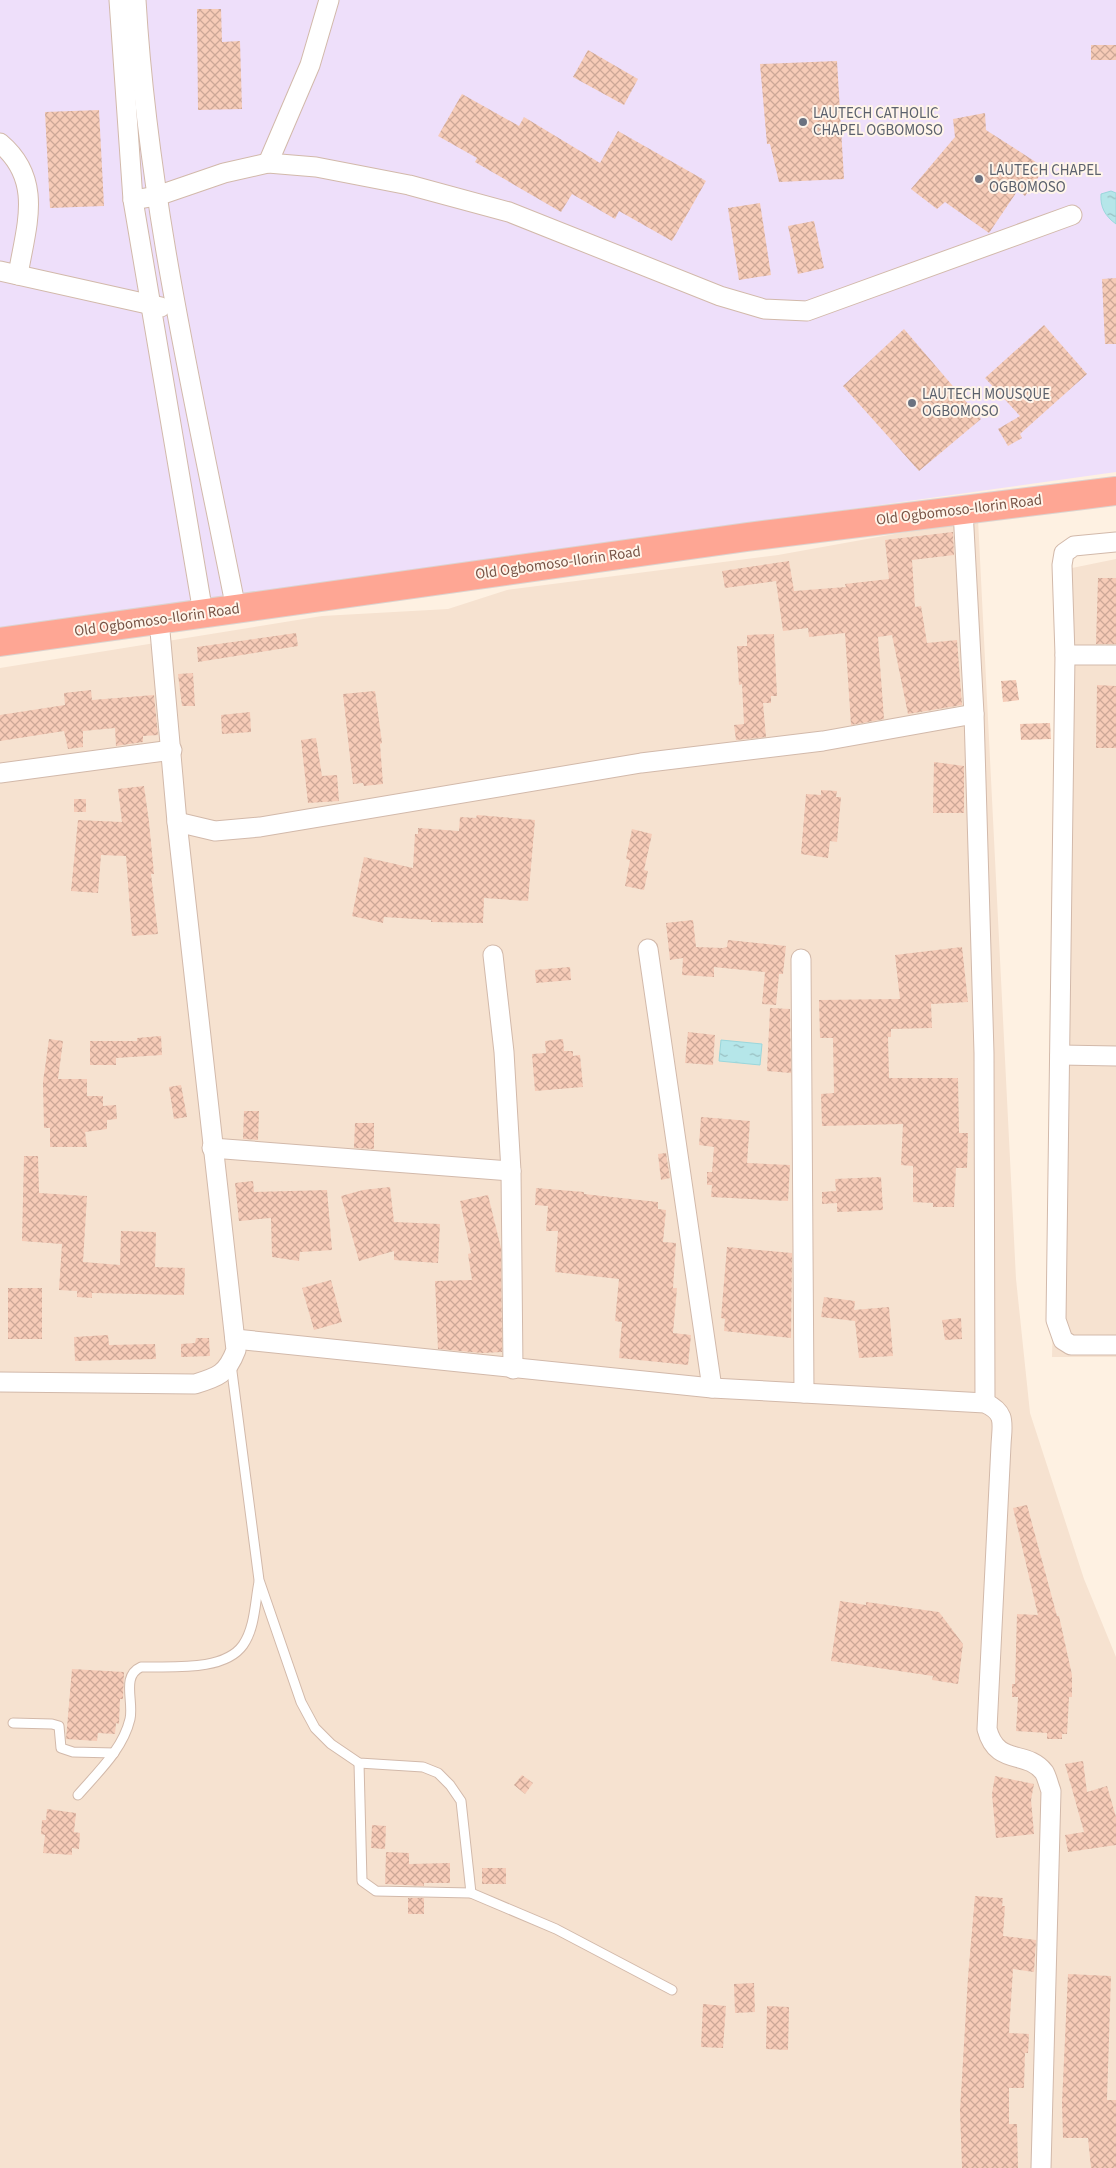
<svg xmlns="http://www.w3.org/2000/svg" width="1116" height="2168" viewBox="0 0 1116 2168" font-family="'Source Sans 3',sans-serif">
  <style>
    .residential { fill: #f6e2d0 }
    .education { fill: #eedffa }
    .water { fill: url(#water-ripples); stroke: #9ad7dc }
    .building { fill: url(#building-cross-hatch) }
    .lines { fill: none; stroke-linecap: round; stroke-linejoin: round }
    .lane-casing { stroke: #d2b9aa; stroke-width: 11 }
    .street-casing { stroke: #d2b9aa; stroke-width: 21 }
    .highway-casing { stroke: #dcd3cf; stroke-width: 30 }
    .lane { stroke: #fff; stroke-width: 9 }
    .street { stroke: #fff; stroke-width: 19 }
    .highway { stroke: #fea694; stroke-width: 28 }
    .worship-dot { fill: #6b7280; stroke: #fff5ea; stroke-width: 2 }
    .labels { text-anchor: middle; dominant-baseline: central; stroke-width: 4; stroke-linejoin: round; paint-order: stroke }
    .worship-label { font-size: 15px; fill: #5b616d; stroke: #fff5ea; text-anchor: start }
    .street-label { font-size: 15px; fill: #785446; stroke: #fff5ea }
  </style>
  <defs>
    <pattern id="water-ripples" width="26" height="14" patternUnits="userSpaceOnUse" patternTransform="scale(1.25)"><rect width="26" height="14" fill="#b5e6e9"/><path d="M2 4q2-2 4 0t4 0M15 11q2-2 4 0t4 0" fill="none" stroke="#98bdbf"/></pattern>
    <pattern id="building-cross-hatch" width="8" height="8" patternUnits="userSpaceOnUse" patternTransform="scale(1.25)"><rect width="8" height="8" fill="#f6cbb7"/><path d="M0 0l8 8M0 8l8-8" fill="none" stroke="#cca797"/></pattern>
  </defs>
  <rect width="100%" height="100%" fill="#fef1e2"/>
  <g class="residential">
    <path d="M 978,519 L 1016,1279 L 1030,1413 L 1084,1579 L 1116,1657 L 1116,2168 L 0,2168 L 0,668 L 322,616 L 448,609 L 507,590 L 778,555 Z"/>
    <path d="M 1116,559 L 1116,1357 L 1052,1357 L 1072,568 Z"/>
  </g>
  <path class="education" d="M 0,0 L 1116,0 L 1116,472 L 0,628 Z"/>
  <g class="water">
    <path d="M 1111,191 L 1116,193 L 1116,224 C 1105,216 1100,207 1101,194 Z"/>
    <path d="M 721,1040 L 762,1044 L 760,1065 L 719,1061 Z"/>
  </g>
  <g class="building">
    <path d="M 197,9 L 221,9 L 222,42 L 240,41 L 242,109 L 198,110 Z"/>
    <rect x="1091" y="45" width="25" height="15"/>
    <path d="M 588,50 L 638,79 L 624,105 L 573,77 Z"/>
    <path d="M 837,61 L 844,179 L 779,182 L 770,144 L 767,144 L 760,64 Z"/>
    <path d="M 462,94 L 519,126 L 524,117 L 600,163 L 618,131 L 706,181 L 672,241 L 619,211 L 615,219 L 572,194 L 561,212 L 475,162 L 477,158 L 438,136 Z"/>
    <path d="M 99,110 L 104,206 L 50,208 L 45,112 Z"/>
    <path d="M 985,113 L 986,130 L 1045,168 L 1025,196 L 1018,190 L 989,233 L 945,202 L 937,209 L 911,189 L 955,137 L 953,119 Z"/>
    <path d="M 760,203 L 771,275 L 739,280 L 728,208 Z"/>
    <path d="M 814,221 L 824,268 L 798,274 L 788,226 Z"/>
    <path d="M 1116,278 L 1116,344 L 1105,344 L 1102,279 Z"/>
    <path d="M 1044,325 L 1087,374 L 1020,434 L 1022,438 L 1008,446 L 998,429 L 1020,416 L 985,378 Z"/>
    <path d="M 904,329 L 981,419 L 919,471 L 843,386 Z"/>
    <path d="M 953,532 L 954,555 L 912,560 L 915,607 L 921,606 L 927,643 L 957,640 L 962,705 L 908,714 L 892,635 L 878,637 L 884,719 L 851,725 L 845,633 L 809,637 L 808,628 L 783,631 L 776,581 L 725,588 L 722,571 L 789,561 L 794,591 L 846,587 L 845,584 L 889,579 L 885,540 Z"/>
    <path d="M 1098,578 L 1116,578 L 1116,644 L 1096,644 Z"/>
    <path d="M 296,633 L 298,646 L 198,662 L 197,647 Z"/>
    <path d="M 774,634 L 777,696 L 771,696 L 771,703 L 763,703 L 766,737 L 736,740 L 734,725 L 744,724 L 742,684 L 739,685 L 737,646 L 747,646 L 747,635 Z"/>
    <path d="M 193,673 L 195,706 L 182,706 L 178,674 Z"/>
    <path d="M 1016,680 L 1019,700 L 1003,702 L 1001,681 Z"/>
    <path d="M 1097,685 L 1116,686 L 1116,748 L 1096,748 Z"/>
    <path d="M 91,690 L 92,700 L 154,695 L 158,735 L 143,736 L 143,742 L 116,746 L 115,728 L 83,731 L 83,747 L 68,749 L 64,731 L 0,741 L 0,715 L 65,705 L 64,693 Z"/>
    <path d="M 375,691 L 382,743 L 380,744 L 383,784 L 364,786 L 363,783 L 353,784 L 343,694 Z"/>
    <path d="M 250,712 L 251,732 L 222,734 L 221,715 Z"/>
    <path d="M 1050,723 L 1051,739 L 1021,740 L 1020,724 Z"/>
    <path d="M 316,738 L 322,776 L 337,775 L 339,801 L 308,803 L 301,740 Z"/>
    <path d="M 934,762 L 964,766 L 964,813 L 933,813 Z"/>
    <path d="M 144,786 L 149,822 L 154,874 L 151,874 L 158,934 L 132,936 L 126,856 L 101,855 L 98,893 L 71,891 L 78,820 L 122,822 L 118,789 Z"/>
    <path d="M 821,790 L 837,791 L 836,797 L 841,797 L 837,842 L 830,841 L 828,858 L 801,854 L 806,794 L 821,795 Z"/>
    <rect x="74" y="799" width="12" height="13"/>
    <path d="M 477,815 L 535,820 L 528,901 L 484,898 L 483,923 L 431,922 L 431,920 L 384,917 L 383,923 L 352,916 L 364,857 L 413,868 L 415,834 L 418,834 L 418,828 L 459,831 L 460,817 L 476,818 Z"/>
    <path d="M 632,829 L 652,834 L 644,870 L 648,871 L 644,890 L 625,886 L 630,860 L 626,859 Z"/>
    <path d="M 693,920 L 696,947 L 723,948 L 727,947 L 728,940 L 786,946 L 783,974 L 779,974 L 776,1005 L 762,1004 L 765,972 L 714,967 L 714,977 L 682,975 L 683,958 L 670,960 L 666,923 Z"/>
    <path d="M 962,947 L 968,1002 L 931,1004 L 932,1028 L 891,1029 L 891,1037 L 888,1037 L 889,1078 L 958,1078 L 959,1133 L 968,1133 L 967,1168 L 956,1168 L 954,1207 L 933,1207 L 933,1203 L 913,1202 L 913,1166 L 901,1165 L 903,1124 L 822,1126 L 821,1094 L 834,1093 L 833,1038 L 820,1038 L 819,1000 L 900,999 L 895,955 Z"/>
    <path d="M 570,967 L 571,980 L 536,983 L 535,970 Z"/>
    <path d="M 770,1008 L 790,1009 L 791,1073 L 767,1071 Z"/>
    <path d="M 688,1032 L 715,1035 L 713,1065 L 685,1063 Z"/>
    <path d="M 161,1036 L 162,1055 L 116,1058 L 116,1065 L 90,1065 L 90,1041 L 137,1041 L 137,1038 Z"/>
    <path d="M 49,1039 L 63,1041 L 58,1079 L 87,1079 L 87,1096 L 103,1096 L 103,1106 L 116,1105 L 117,1119 L 107,1120 L 107,1129 L 85,1132 L 87,1147 L 50,1147 L 50,1128 L 44,1128 L 43,1082 Z"/>
    <path d="M 563,1039 L 564,1051 L 573,1051 L 573,1056 L 580,1055 L 583,1087 L 535,1091 L 532,1054 L 546,1053 L 545,1041 Z"/>
    <path d="M 181,1085 L 187,1117 L 174,1119 L 169,1087 Z"/>
    <path d="M 244,1111 L 259,1111 L 258,1140 L 243,1139 Z"/>
    <path d="M 701,1117 L 750,1121 L 747,1163 L 790,1165 L 788,1201 L 711,1197 L 712,1185 L 707,1185 L 707,1172 L 712,1172 L 714,1147 L 699,1145 Z"/>
    <path d="M 355,1123 L 374,1123 L 374,1149 L 354,1148 Z"/>
    <path d="M 666,1153 L 670,1178 L 661,1180 L 658,1154 Z"/>
    <path d="M 24,1156 L 38,1156 L 39,1193 L 87,1196 L 83,1262 L 120,1265 L 121,1231 L 156,1232 L 155,1267 L 185,1268 L 184,1295 L 92,1293 L 92,1298 L 77,1297 L 77,1291 L 59,1290 L 62,1244 L 22,1241 Z"/>
    <path d="M 881,1177 L 883,1210 L 837,1212 L 837,1203 L 822,1204 L 822,1192 L 836,1191 L 835,1179 Z"/>
    <path d="M 253,1181 L 254,1192 L 327,1190 L 332,1250 L 300,1252 L 299,1261 L 272,1257 L 271,1218 L 239,1221 L 235,1183 Z"/>
    <path d="M 390,1187 L 394,1222 L 440,1224 L 438,1263 L 394,1260 L 394,1251 L 359,1261 L 341,1196 L 363,1190 Z"/>
    <path d="M 536,1188 L 584,1192 L 584,1194 L 658,1202 L 658,1209 L 666,1210 L 663,1242 L 676,1243 L 673,1288 L 677,1288 L 673,1333 L 691,1335 L 688,1365 L 619,1358 L 622,1322 L 615,1321 L 619,1279 L 555,1272 L 558,1231 L 546,1231 L 548,1206 L 535,1205 Z"/>
    <path d="M 488,1195 L 501,1248 L 502,1352 L 482,1353 L 438,1349 L 435,1281 L 472,1280 L 468,1254 L 471,1253 L 460,1201 Z"/>
    <path d="M 727,1247 L 792,1253 L 791,1338 L 724,1331 L 725,1319 L 721,1318 Z"/>
    <path d="M 331,1280 L 342,1322 L 314,1330 L 302,1288 Z"/>
    <rect x="8" y="1288" width="34" height="51"/>
    <path d="M 824,1297 L 855,1301 L 854,1310 L 889,1307 L 893,1356 L 859,1358 L 855,1321 L 821,1317 Z"/>
    <path d="M 961,1318 L 962,1339 L 945,1340 L 942,1320 Z"/>
    <path d="M 108,1335 L 109,1345 L 155,1344 L 156,1359 L 75,1361 L 74,1337 Z"/>
    <path d="M 196,1338 L 209,1338 L 210,1356 L 181,1357 L 181,1344 L 195,1343 Z"/>
    <path d="M 1027,1505 L 1057,1616 L 1059,1616 L 1072,1675 L 1072,1697 L 1069,1697 L 1067,1734 L 1062,1734 L 1062,1739 L 1047,1739 L 1047,1733 L 1016,1731 L 1018,1697 L 1012,1697 L 1012,1684 L 1015,1684 L 1017,1614 L 1038,1615 L 1013,1508 Z"/>
    <path d="M 840,1601 L 866,1605 L 866,1602 L 939,1612 L 963,1644 L 958,1684 L 932,1680 L 933,1676 L 831,1661 Z"/>
    <path d="M 72,1669 L 124,1672 L 123,1699 L 120,1699 L 119,1724 L 116,1723 L 115,1734 L 98,1733 L 97,1741 L 66,1739 Z"/>
    <path d="M 1083,1761 L 1087,1792 L 1107,1786 L 1116,1817 L 1116,1845 L 1068,1852 L 1065,1835 L 1084,1832 L 1065,1764 Z"/>
    <path d="M 522,1775 L 533,1783 L 525,1794 L 514,1785 Z"/>
    <path d="M 995,1776 L 1034,1784 L 1031,1800 L 1034,1834 L 996,1838 L 992,1794 Z"/>
    <path d="M 47,1809 L 76,1813 L 74,1832 L 80,1833 L 79,1849 L 72,1848 L 72,1855 L 43,1853 L 45,1835 L 41,1834 L 42,1820 L 46,1820 Z"/>
    <path d="M 372,1825 L 386,1826 L 385,1849 L 371,1848 Z"/>
    <path d="M 386,1852 L 409,1853 L 409,1864 L 450,1863 L 450,1883 L 424,1883 L 424,1886 L 385,1884 Z"/>
    <rect x="482" y="1868" width="24" height="16"/>
    <path d="M 975,1896 L 1003,1898 L 1002,1906 L 1005,1906 L 1003,1936 L 1036,1940 L 1034,1972 L 1013,1969 L 1009,2033 L 1029,2034 L 1028,2053 L 1025,2053 L 1024,2088 L 1009,2088 L 1009,2124 L 1017,2124 L 1018,2168 L 962,2168 L 960,2111 L 968,1977 Z"/>
    <rect x="408" y="1898" width="16" height="16"/>
    <path d="M 1068,1974 L 1111,1976 L 1107,2100 L 1116,2100 L 1116,2168 L 1091,2168 L 1088,2138 L 1063,2138 L 1062,2103 Z"/>
    <path d="M 754,1983 L 755,2012 L 735,2013 L 734,1984 Z"/>
    <path d="M 703,2004 L 726,2006 L 723,2048 L 701,2047 Z"/>
    <path d="M 767,2006 L 789,2007 L 788,2050 L 766,2049 Z"/>
  </g>
  <g class="lines">
    <defs>
      <g id="lane">
        <path d="M 231,1364 L 259,1580 L 301,1702 L 315,1728 L 331,1744 L 359,1763 L 423,1767 L 438,1773 L 450,1785 L 461,1801 L 471,1893"/>
        <path d="M 13,1723 L 52,1724 L 59,1726 L 61,1748 L 73,1752 L 114,1753"/>
        <path d="M 359,1763 L 362,1881 L 376,1891 L 471,1893 L 556,1929 L 672,1990"/>
        <path d="M 78,1795 C 98,1772 123,1749 130,1719 C 134,1701 121,1676 141,1667 C 170,1666 224,1672 243,1645 C 255,1628 255,1602 259,1582"/>
      </g>
      <g id="street">
        <path d="M 119,0 L 133,200 L 203,613"/>
        <path d="M 136,0 C 148,205 196,407 236,609"/>
        <path d="M 0,143 C 44,180 26,226 18,275"/>
        <path d="M 268,163 L 310,65 L 329,0"/>
        <path d="M 133,200 L 157,196 L 224,173 L 268,163 L 316,167 L 409,185 L 509,212 L 720,296 L 764,309 L 807,311 L 1072,215"/>
        <path d="M 0,271 L 161,307"/>
        <path d="M 963,510 L 974,714 L 984,1053 L 985,1403"/>
        <path d="M 1116,542 L 1074,546 L 1064,553 L 1062,565 L 1065,655 L 1056,1320 L 1063,1340 L 1071,1345 L 1116,1345"/>
        <path d="M 1065,655 L 1116,655"/>
        <path d="M 0,773 L 172,750"/>
        <path d="M 177,822 L 215,831 L 260,827 L 641,763 L 823,741 L 974,714"/>
        <path d="M 648,949 L 712,1388"/>
        <path d="M 493,955 L 504,1052 L 511,1171 L 513,1369"/>
        <path d="M 801,959 L 804,1393"/>
        <path d="M 1060,1055 L 1116,1056"/>
        <path d="M 212,1148 L 511,1171"/>
        <path d="M 235,1339 L 712,1388 L 985,1403 C 1007,1413 1002,1424 1001,1445 L 987,1729 C 997,1767 1026,1749 1044,1772 C 1047,1777 1049,1786 1051,1791 L 1041,2168"/>
        <path d="M 0,1382 L 195,1384 C 218,1377 227,1374 236,1350 L 177,822 L 159,620"/>
      </g>
      <path id="highway" d="M 0,642 L 747,537 L 1116,491"/>
    </defs>
    <use href="#lane" class="lane-casing"/>
    <use href="#street" class="street-casing"/>
    <use href="#highway" class="highway-casing"/>
    <use href="#lane" class="lane"/>
    <use href="#street" class="street"/>
    <use href="#highway" class="highway"/>
  </g>
  <g class="worship-dot">
    <circle cx="803" cy="122" r="5"/>
    <circle cx="979" cy="179" r="5"/>
    <circle cx="912" cy="403" r="5"/>
  </g>
  <g class="labels">
    <g class="worship-label">
      <text x="813" y="113">LAUTECH CATHOLIC<tspan x="813" dy="17">CHAPEL OGBOMOSO</tspan></text>
      <text x="989" y="170">LAUTECH CHAPEL<tspan x="989" dy="17">OGBOMOSO</tspan></text>
      <text x="922" y="394">LAUTECH MOUSQUE<tspan x="922" dy="17">OGBOMOSO</tspan></text>
    </g>
    <g class="street-label">
      <text transform="translate(959 510) rotate(-7)">Old Ogbomoso-Ilorin Road</text>
      <text transform="translate(558 563) rotate(-8)">Old Ogbomoso-Ilorin Road</text>
      <text transform="translate(157 620) rotate(-8)">Old Ogbomoso-Ilorin Road</text>
    </g>
  </g>
</svg>
